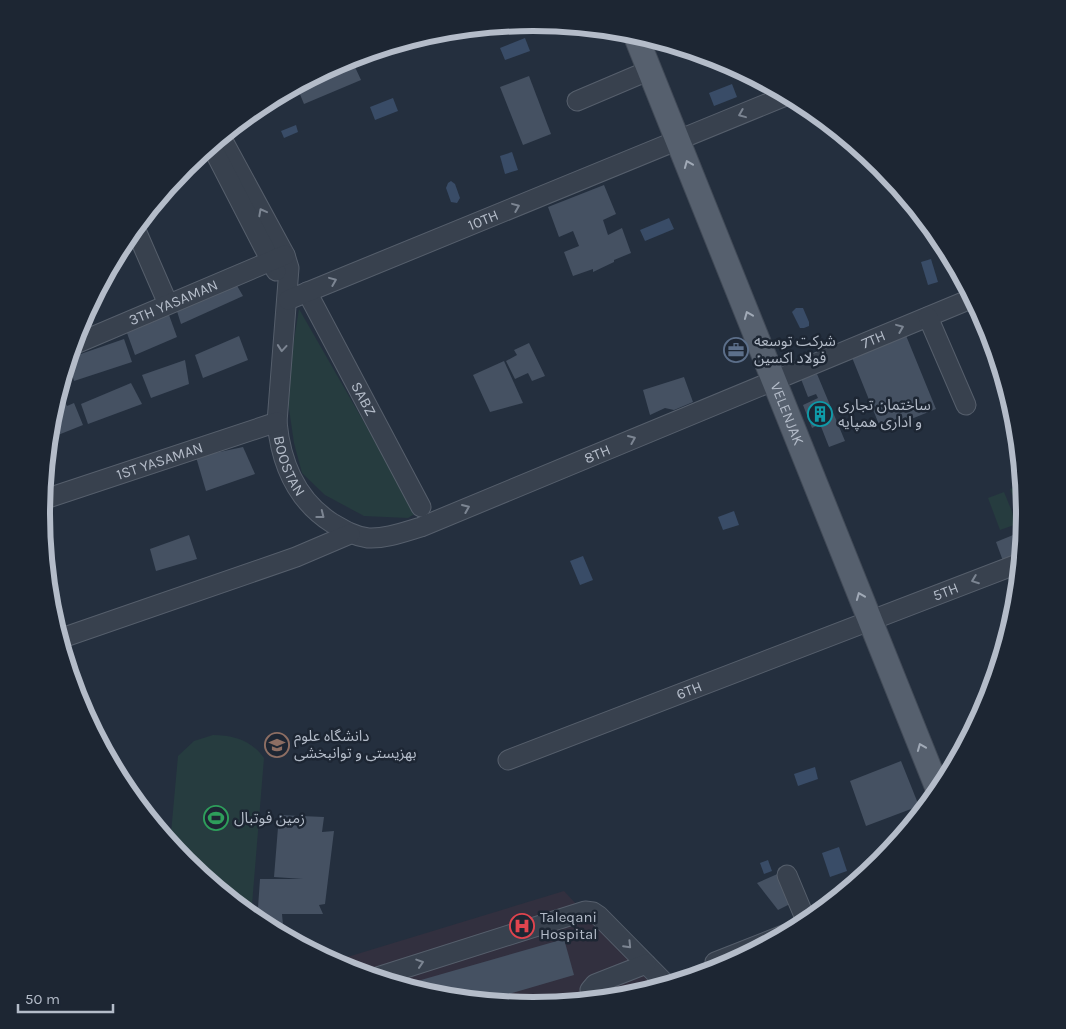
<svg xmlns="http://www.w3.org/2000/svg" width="1066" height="1029" viewBox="0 0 1066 1029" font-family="Karla,'Noto Sans Arabic',sans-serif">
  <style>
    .medical { fill: #32303f }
    .green { fill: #263c3f }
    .water { fill: #394c67 }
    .building { fill: #455162 }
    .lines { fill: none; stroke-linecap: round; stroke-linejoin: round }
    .minor-casing { stroke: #565f6c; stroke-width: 21 }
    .major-casing { stroke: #414a57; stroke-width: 26 }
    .minor { stroke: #38414e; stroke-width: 19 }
    .major { stroke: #56606e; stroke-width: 24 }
    .oneway { stroke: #7c8592 }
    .oneway2 { stroke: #a1aab7 }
    .labels { text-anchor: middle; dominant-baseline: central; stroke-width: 5; stroke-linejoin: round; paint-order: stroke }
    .street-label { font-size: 15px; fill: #b4bcc9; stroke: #1d2633 }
    .poi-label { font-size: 15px; fill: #b4bcc9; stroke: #1d2633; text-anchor: start }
    .rim { fill: none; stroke: #b4bcc9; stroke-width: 6 }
  </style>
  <rect width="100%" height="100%" fill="#242f3e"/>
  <path class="medical" d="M 564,891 L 656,989 L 629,997 L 533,1006 L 437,997 L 344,969 L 331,962 Z"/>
  <g class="green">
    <path d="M 299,309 L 416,513 L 408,518 L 364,516 L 325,495 L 302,473 L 294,443 L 288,402 L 291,359 Z"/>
    <path d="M 1022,484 L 1025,515 L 1025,520 L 1022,521 L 1010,489 Z"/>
    <path d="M 1004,492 L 1017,524 L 1000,530 L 988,498 Z"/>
    <path d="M 213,735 C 234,735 252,741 264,758 L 251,917 L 185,862 L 170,844 L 178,756 L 194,741 Z"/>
  </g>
  <g class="water">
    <path d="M 525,38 L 530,51 L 505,60 L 500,48 Z"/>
    <path d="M 732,84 L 737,97 L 714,106 L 709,93 Z"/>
    <path d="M 393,98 L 398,111 L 375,120 L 370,107 Z"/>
    <path d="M 296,125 L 298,132 L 284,138 L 281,131 Z"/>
    <path d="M 512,152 L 518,170 L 505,174 L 500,156 Z"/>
    <path d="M 451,181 L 455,184 L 460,198 L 457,203 L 451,202 L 446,188 L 448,183 Z"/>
    <path d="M 669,218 L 674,229 L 645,241 L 640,230 Z"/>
    <path d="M 931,259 L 938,282 L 928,285 L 921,262 Z"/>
    <path d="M 796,308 L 803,308 L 809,322 L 809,326 L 804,328 L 800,328 L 792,312 Z"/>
    <path d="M 734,511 L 739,525 L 723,530 L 718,517 Z"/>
    <path d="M 583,556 L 593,580 L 580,585 L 570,561 Z"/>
    <path d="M 815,767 L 818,779 L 798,786 L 794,774 Z"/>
    <path d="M 839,847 L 847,871 L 830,877 L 822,853 Z"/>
    <path d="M 768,860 L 772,871 L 764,874 L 760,863 Z"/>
  </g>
  <g class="building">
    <path d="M 551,24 L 563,25 L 553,29 Z"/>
    <path d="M 346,59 L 350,69 L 355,67 L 361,80 L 304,104 L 299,92 L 304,90 L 301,83 Z"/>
    <path d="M 529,76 L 551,134 L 523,145 L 500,87 Z"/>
    <path d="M 604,185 L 616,214 L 603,220 L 608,235 L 622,228 L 631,253 L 614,260 L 614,262 L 593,272 L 593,269 L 573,276 L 564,252 L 579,246 L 573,231 L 559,237 L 548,207 Z"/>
    <path d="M 236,284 L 243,296 L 181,324 L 176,308 Z"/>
    <path d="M 169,315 L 177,337 L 135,355 L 127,333 Z"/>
    <path d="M 905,333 L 936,409 L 884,430 L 883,426 L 880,427 L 851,355 Z"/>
    <path d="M 239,336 L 248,360 L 203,378 L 195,355 Z"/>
    <path d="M 124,339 L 132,362 L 74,381 L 68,362 L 69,358 Z"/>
    <path d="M 529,343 L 545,376 L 532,381 L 528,373 L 515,379 L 506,361 L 517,355 L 514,350 Z"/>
    <path d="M 185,360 L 189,384 L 151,398 L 142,375 Z"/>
    <path d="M 504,361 L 523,403 L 490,412 L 473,375 Z"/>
    <path d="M 65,371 L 70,385 L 59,389 Z"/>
    <path d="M 817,374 L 845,441 L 829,447 L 820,424 L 812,428 L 803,405 L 818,398 L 816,394 L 808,397 L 801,379 Z"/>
    <path d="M 684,377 L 693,402 L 674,410 L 665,408 L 650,415 L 643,390 Z"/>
    <path d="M 131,383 L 142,404 L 88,424 L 81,404 Z"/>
    <path d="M 64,400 L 67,406 L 74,403 L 83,425 L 48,439 L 51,418 L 55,404 Z"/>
    <path d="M 243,447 L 255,474 L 206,491 L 196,457 Z"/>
    <path d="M 1023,531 L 1021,553 L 1003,561 L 996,542 Z"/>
    <path d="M 189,535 L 197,559 L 156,571 L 150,549 Z"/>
    <path d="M 901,761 L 919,806 L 866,826 L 850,781 Z"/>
    <path d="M 118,777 L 126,777 L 125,789 L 124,788 Z"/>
    <path d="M 279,815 L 324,817 L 322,832 L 334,831 L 325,904 L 319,905 L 323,914 L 282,914 L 283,925 L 262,925 L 257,922 L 260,879 L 303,879 L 274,877 Z"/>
    <path d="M 782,872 L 796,901 L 778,910 L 757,883 Z"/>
    <path d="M 564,939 L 574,975 L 482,1002 L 437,997 L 400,986 Z"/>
  </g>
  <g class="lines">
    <defs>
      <g id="minor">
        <path d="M 577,101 L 650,70"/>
        <path id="s1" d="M 221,137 L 285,255 L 289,268 L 277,422 C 281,464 296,500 332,523 C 344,530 354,536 368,538 C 385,539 404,532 421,527 L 973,298"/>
        <path d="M 211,145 L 276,271"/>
        <path d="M 135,228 L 168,304"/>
        <path id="s2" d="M 307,292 L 421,507"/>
        <path id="s3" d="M 288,300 L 788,95"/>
        <path d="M 928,317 L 966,405"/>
        <path id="s4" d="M 73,345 L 285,255"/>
        <path id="s5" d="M 42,500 L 277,422"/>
        <path d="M 59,639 L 296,557 L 350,534"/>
        <path id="s6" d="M 508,760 L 1020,563"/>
        <path d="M 787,875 L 807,923"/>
        <path d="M 715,962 L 786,934"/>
        <path d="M 374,978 L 585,911 L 593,912 L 599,916 L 667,985"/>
        <path d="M 593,1001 L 590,990 L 595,984 L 646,964"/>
      </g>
      <g id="major">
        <path id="s7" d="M 635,34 L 939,792"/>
      </g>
    </defs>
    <use href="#minor" class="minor-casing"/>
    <use href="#major" class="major-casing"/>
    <use href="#minor" class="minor"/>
    <use href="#major" class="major"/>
  </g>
  <defs><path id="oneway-chevron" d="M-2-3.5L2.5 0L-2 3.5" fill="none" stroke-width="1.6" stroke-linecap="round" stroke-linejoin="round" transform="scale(1.25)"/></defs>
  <g class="oneway">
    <use href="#oneway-chevron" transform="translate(742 114) rotate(158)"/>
    <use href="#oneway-chevron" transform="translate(516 207) rotate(-22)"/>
    <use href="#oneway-chevron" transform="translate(262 212) rotate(-118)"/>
    <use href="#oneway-chevron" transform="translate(333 281) rotate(-22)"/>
    <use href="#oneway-chevron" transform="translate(900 328) rotate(-22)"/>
    <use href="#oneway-chevron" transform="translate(282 348) rotate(95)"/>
    <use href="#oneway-chevron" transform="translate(632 439) rotate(-23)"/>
    <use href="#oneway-chevron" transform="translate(466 508) rotate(-23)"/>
    <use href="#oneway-chevron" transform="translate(321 515) rotate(38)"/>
    <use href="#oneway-chevron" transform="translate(975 580) rotate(159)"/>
    <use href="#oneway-chevron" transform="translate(628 945) rotate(46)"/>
    <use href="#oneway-chevron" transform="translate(420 963) rotate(-18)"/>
  </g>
  <g class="oneway2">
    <use href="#oneway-chevron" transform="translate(688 164) rotate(-112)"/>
    <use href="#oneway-chevron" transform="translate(748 315) rotate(-112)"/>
    <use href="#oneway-chevron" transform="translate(860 596) rotate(-112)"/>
    <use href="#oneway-chevron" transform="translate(921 747) rotate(-112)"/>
  </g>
  <defs>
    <symbol id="office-ring" viewBox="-11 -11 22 22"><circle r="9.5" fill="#1d2633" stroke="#5c6f8a" stroke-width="1.5"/><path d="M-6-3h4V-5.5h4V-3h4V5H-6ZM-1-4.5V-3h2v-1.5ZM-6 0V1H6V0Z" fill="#5c6f8a"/></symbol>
    <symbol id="building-ring" viewBox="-11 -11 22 22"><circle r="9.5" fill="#1d2633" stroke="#0f9aa8" stroke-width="1.5"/><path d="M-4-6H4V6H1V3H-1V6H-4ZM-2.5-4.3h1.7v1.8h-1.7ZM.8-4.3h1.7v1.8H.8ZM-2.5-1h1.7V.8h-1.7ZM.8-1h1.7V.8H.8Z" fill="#0f9aa8"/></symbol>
    <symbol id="university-ring" viewBox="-11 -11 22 22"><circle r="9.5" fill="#1d2633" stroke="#8d6e63" stroke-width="1.5"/><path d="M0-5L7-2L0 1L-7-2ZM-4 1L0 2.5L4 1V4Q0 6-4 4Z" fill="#8d6e63"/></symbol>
    <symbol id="stadium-ring" viewBox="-11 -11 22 22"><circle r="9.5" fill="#1d2633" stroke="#2e9e5b" stroke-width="1.5"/><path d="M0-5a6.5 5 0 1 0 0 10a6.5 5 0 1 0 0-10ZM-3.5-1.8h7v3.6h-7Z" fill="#2e9e5b"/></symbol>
    <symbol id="hospital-ring" viewBox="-11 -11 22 22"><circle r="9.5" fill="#1d2633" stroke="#e0444e" stroke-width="1.5"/><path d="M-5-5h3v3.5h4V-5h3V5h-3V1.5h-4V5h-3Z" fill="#e0444e"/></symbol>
  </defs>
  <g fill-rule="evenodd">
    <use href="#office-ring" x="722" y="336" width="28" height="28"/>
    <use href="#building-ring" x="806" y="400" width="28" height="28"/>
    <use href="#university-ring" x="263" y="731" width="28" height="28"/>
    <use href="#stadium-ring" x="202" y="804" width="28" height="28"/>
    <use href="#hospital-ring" x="508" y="912" width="28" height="28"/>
  </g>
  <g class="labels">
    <g class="street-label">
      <text stroke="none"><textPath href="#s3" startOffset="211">10TH</textPath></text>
      <text stroke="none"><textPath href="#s4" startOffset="109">3TH YASAMAN</textPath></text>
      <text stroke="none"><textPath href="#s1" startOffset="1005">7TH</textPath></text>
      <text stroke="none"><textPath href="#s2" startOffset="121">SABZ</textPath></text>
      <text stroke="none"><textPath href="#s7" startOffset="409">VELENJAK</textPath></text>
      <text stroke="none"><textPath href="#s1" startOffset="706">8TH</textPath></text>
      <text stroke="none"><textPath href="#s5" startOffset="124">1ST YASAMAN</textPath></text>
      <text stroke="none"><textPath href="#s1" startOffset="348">BOOSTAN</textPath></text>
      <text stroke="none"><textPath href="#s6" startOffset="469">5TH</textPath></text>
      <text stroke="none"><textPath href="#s6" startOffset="194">6TH</textPath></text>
    </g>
    <g class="poi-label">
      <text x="754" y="341">شرکت توسعه<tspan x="754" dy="17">فولاد اکسین</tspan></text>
      <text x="838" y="405">ساختمان تجاری<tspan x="838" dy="17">و اداری همپایه</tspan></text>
      <text x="294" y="736">دانشگاه علوم<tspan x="294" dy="17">بهزیستی و توانبخشی</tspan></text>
      <text x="234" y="818">زمین فوتبال</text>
      <text x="540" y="917">Taleqani<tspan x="540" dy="17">Hospital</tspan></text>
    </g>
  </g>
  <path d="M0 0H1066V1029H0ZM50 514a483 483 0 1 1 966 0a483 483 0 1 1-966 0Z" fill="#1d2633" fill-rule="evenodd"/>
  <path class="rim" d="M50 514a483 483 0 1 1 966 0a483 483 0 1 1-966 0Z"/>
  <path d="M18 1004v8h95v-8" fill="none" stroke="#b4bcc9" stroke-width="2.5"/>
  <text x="25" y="1004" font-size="15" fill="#b4bcc9" stroke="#1d2633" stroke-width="4" paint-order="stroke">50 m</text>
</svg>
